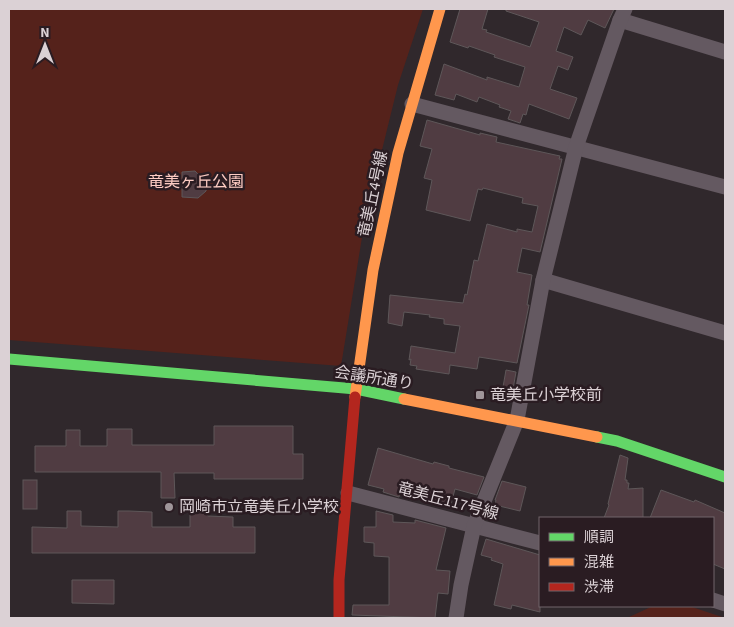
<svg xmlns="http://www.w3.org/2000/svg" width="734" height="627" viewBox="0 0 734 627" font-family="'Source Sans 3','Noto Sans JP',sans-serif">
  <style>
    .green { fill: #55221b }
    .building { fill: #503c42; stroke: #5e5759 }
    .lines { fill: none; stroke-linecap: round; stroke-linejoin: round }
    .street { stroke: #645961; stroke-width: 15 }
    .fast { stroke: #63d668; stroke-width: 11 }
    .slow { stroke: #ff974d; stroke-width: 11 }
    .jam { stroke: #b3261e; stroke-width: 11 }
    .poi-dot { fill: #9f969a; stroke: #2a1c22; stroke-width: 2 }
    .labels { text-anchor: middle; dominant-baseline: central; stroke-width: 5; stroke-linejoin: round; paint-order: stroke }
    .park-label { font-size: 16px; fill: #fdcbc2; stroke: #2a1c22 }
    .street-label { font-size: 16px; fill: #dbd1d5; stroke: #2a1c22 }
    .poi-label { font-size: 16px; fill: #dbd1d5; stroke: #2a1c22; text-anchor: start }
  </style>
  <rect width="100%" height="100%" fill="#30282c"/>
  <g class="green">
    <path d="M 9,9 L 423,9 L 398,85 L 365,219 L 341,366 L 9,340 Z"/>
    <path d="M 653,606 L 689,606 L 725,618 L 627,618 Z"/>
  </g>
  <g class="building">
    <path d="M 460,9 L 488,9 L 482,29 L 487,30 L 486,32 L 530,47 L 539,22 L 506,11 L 506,9 L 614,9 L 605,28 L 588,20 L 581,35 L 564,27 L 556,51 L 573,57 L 568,70 L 558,66 L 550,89 L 577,98 L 569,119 L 529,104 L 526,115 L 523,114 L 520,123 L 508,119 L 511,111 L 499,107 L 500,105 L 479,97 L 477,102 L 456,94 L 454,100 L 435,95 L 444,64 L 487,80 L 487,77 L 519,87 L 525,67 L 494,57 L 495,55 L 469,46 L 468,48 L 450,42 Z"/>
    <path d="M 427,120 L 480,135 L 480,133 L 497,137 L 496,142 L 560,156 L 559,159 L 562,159 L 540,252 L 522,248 L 517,272 L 532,275 L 527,305 L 529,305 L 517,363 L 479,357 L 477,369 L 450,365 L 449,374 L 416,369 L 417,366 L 410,365 L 411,359 L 409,360 L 411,346 L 455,353 L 460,326 L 444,324 L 444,319 L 429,317 L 430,315 L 404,312 L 402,326 L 388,323 L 390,295 L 463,303 L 465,294 L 467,295 L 474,260 L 478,261 L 487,224 L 517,232 L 517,229 L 532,232 L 538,206 L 522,203 L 523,198 L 483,188 L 482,190 L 478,189 L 470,221 L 426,210 L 432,180 L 424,178 L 432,149 L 420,146 Z"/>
    <path d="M 195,171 L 207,183 L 206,191 L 198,198 L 182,197 L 182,172 Z"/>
    <path d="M 506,370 L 516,372 L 513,389 L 503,387 Z"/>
    <path d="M 214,426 L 293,426 L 293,454 L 303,454 L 303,479 L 214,479 L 214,473 L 174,473 L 175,498 L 161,498 L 161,472 L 35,472 L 35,446 L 66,446 L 66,430 L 80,430 L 80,446 L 107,446 L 107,429 L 132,429 L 132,445 L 214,445 Z"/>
    <path d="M 378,448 L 433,464 L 434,462 L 449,466 L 449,468 L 484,477 L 477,495 L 455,489 L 451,504 L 431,499 L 423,499 L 422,489 L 401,488 L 399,497 L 383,492 L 384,489 L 368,485 Z"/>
    <path d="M 620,455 L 628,458 L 625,480 L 627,480 L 627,483 L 629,483 L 628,489 L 643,488 L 643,518 L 604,518 L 609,505 L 608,504 Z"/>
    <rect x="23" y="480" width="14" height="29"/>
    <path d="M 502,481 L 526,487 L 520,511 L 495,505 L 496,500 L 495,500 Z"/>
    <path d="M 661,490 L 694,502 L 695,500 L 725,513 L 725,569 L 713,564 L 713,518 L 650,518 Z"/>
    <path d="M 190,509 L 208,509 L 208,516 L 233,517 L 233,527 L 255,527 L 255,553 L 32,553 L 32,527 L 67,528 L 67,511 L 81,511 L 81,526 L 118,527 L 118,511 L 129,511 L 152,512 L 152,527 L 190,527 Z"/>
    <path d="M 376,511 L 393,515 L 393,522 L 415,523 L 415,520 L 446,528 L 436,570 L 450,571 L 448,594 L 438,593 L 435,618 L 352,615 L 353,605 L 389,605 L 389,557 L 374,556 L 374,543 L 364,542 L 364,527 L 376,527 Z"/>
    <path d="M 486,539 L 540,555 L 540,612 L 512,605 L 511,609 L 494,605 L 503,564 L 491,560 L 492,558 L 481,555 Z"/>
    <path d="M 72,580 L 114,580 L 114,604 L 72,603 Z"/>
  </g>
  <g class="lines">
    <g class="street">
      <path d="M 620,20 L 725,52"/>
      <path d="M 412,104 L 725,187"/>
      <path d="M 543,280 L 725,333"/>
      <path d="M 348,493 L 540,543"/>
      <path d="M 713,600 L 725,604"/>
      <path d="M 456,618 L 461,585 L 474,526 L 517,420 L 543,280 L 576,147 L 620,20 L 625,9"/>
    </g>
    <g class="fast">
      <path d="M 9,359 L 356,389 L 404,399"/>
      <path d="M 597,437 L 617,441 L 725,477"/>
    </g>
    <g class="slow">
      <path d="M 355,397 L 373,270 L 398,153 L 440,9"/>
      <path d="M 404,399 L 597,437"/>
    </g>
    <path class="jam" d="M 339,618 L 339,580 L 355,397"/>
  </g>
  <g class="poi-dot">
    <rect x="475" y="390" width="10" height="10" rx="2.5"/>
    <circle cx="169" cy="507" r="5"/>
  </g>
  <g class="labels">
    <g class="park-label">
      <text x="196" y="182">竜美ヶ丘公園</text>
    </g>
    <g class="street-label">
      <text transform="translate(373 194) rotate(-78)">竜美丘4号線</text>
      <text transform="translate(374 378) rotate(9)">会議所通り</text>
      <text transform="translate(448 501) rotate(15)">竜美丘117号線</text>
    </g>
    <g class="poi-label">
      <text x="490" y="395">竜美丘小学校前</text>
      <text x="179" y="507">岡崎市立竜美丘小学校</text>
    </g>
  </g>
  <rect width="734" height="627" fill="none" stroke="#dbd1d5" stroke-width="20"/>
  <rect x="539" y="517" width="175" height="90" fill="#2a1c22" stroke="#71646a"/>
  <rect x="549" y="533" width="25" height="8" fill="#63d668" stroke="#71646a"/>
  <text x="584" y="542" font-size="15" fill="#dbd1d5">順調</text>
  <rect x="549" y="558" width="25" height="8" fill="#ff974d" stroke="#71646a"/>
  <text x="584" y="567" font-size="15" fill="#dbd1d5">混雑</text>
  <rect x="549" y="583" width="25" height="8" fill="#b3261e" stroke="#71646a"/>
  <text x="584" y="592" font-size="15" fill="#dbd1d5">渋滞</text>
  <g transform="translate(45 45)" stroke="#2a1c22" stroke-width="4" paint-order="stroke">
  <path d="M0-4L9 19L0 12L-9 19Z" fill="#dbd1d5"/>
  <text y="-8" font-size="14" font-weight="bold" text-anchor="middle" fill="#dbd1d5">N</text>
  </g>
</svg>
